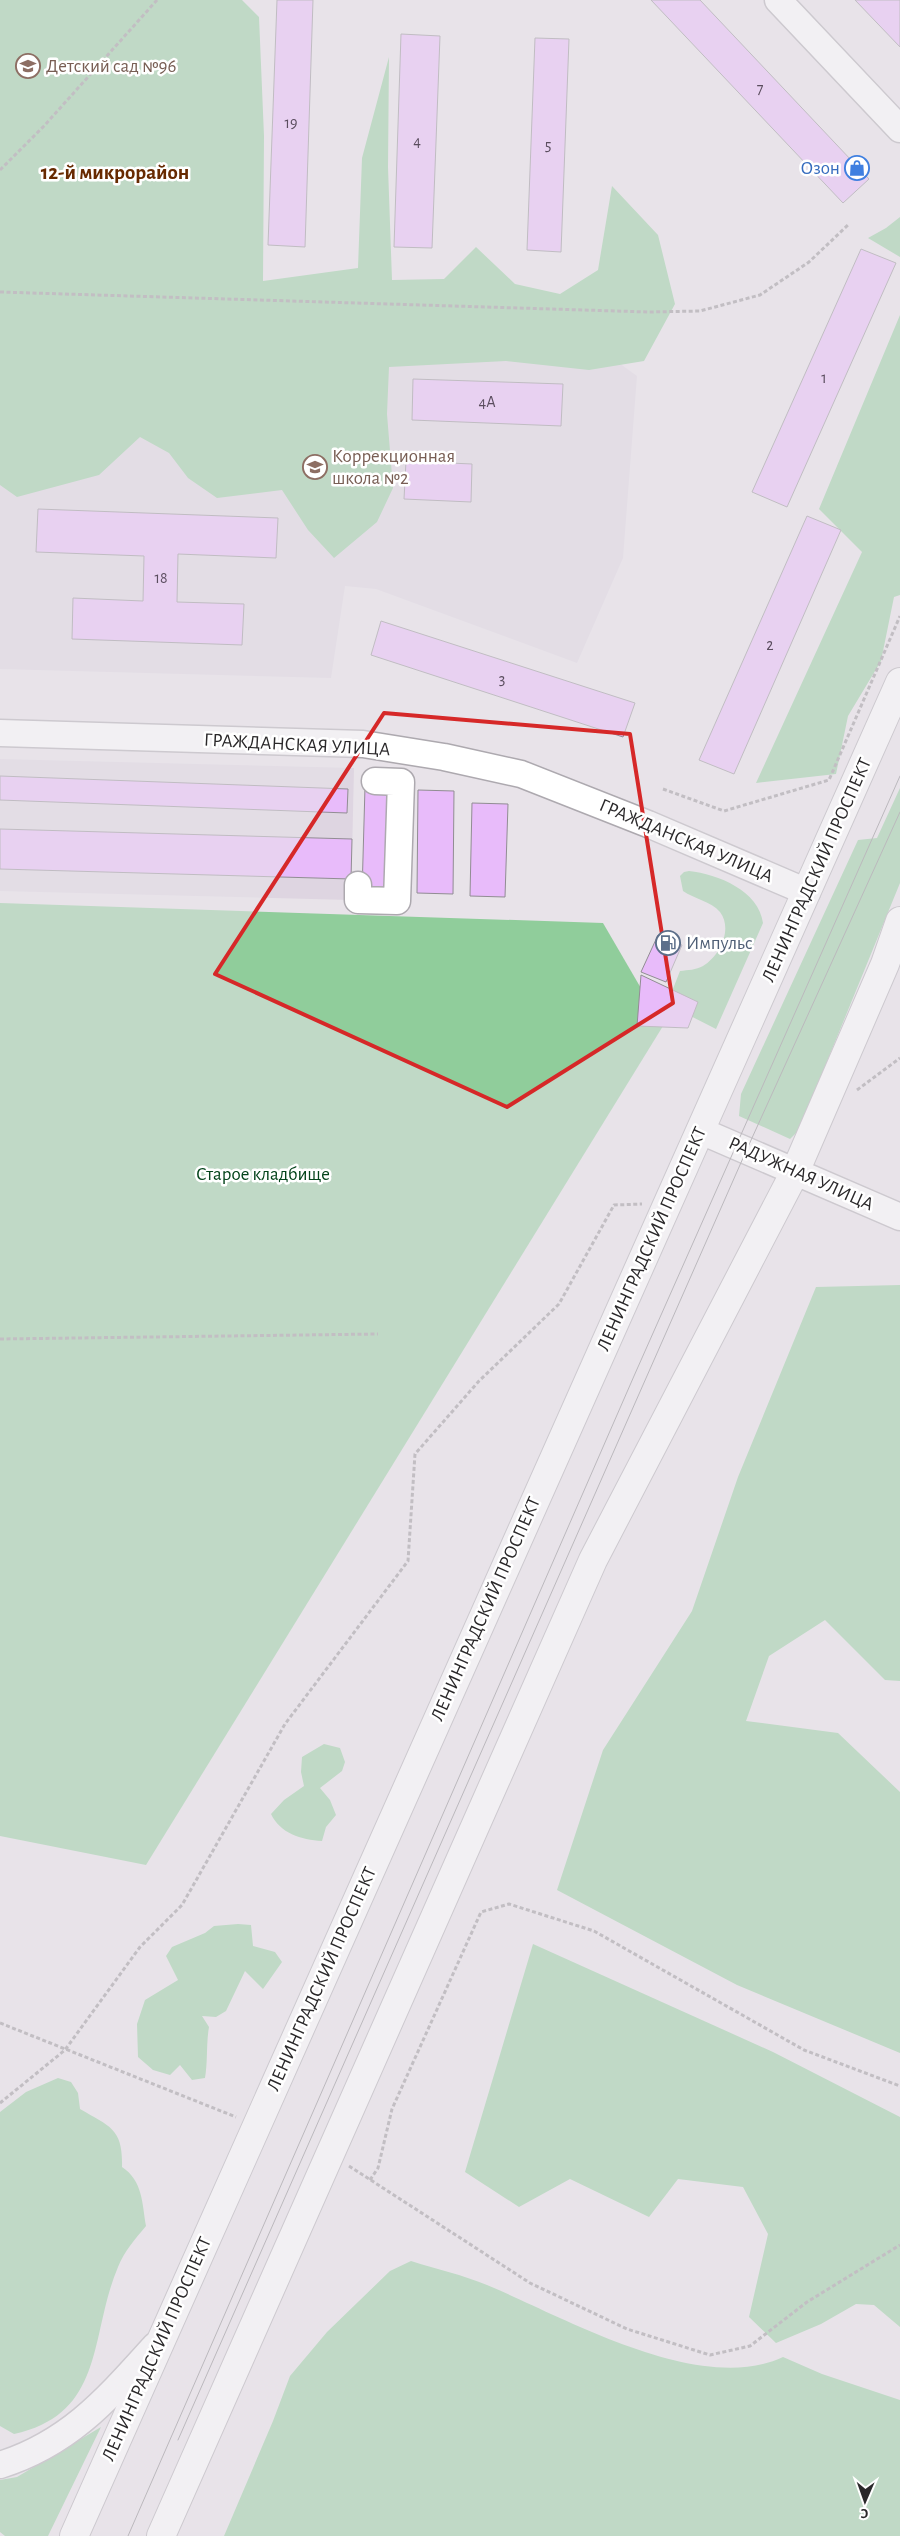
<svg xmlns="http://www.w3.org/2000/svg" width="900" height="2536" viewBox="0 0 900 2536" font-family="'Alegreya Sans',sans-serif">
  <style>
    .built { fill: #ded5e1 }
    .green { fill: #90cd9b }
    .building { fill: #e8bbfa; stroke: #918d93 }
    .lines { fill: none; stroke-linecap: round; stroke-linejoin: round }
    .minor-casing { stroke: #ada9af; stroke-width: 29 }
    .major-casing { stroke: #ada9af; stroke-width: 30 }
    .path { stroke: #959195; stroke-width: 3; stroke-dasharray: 4 2.5; stroke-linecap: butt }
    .minor { stroke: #fff; stroke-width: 26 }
    .major { stroke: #fff; stroke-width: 28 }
    .tram { stroke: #868387; stroke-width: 1 }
    .marked { fill: none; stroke: #d62828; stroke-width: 4; stroke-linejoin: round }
    .labels { text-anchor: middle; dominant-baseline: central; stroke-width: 5; stroke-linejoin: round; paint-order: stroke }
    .number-label { font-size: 16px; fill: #5a4d5e }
    .education-label { font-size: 19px; fill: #785e54; stroke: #fff; text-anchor: start }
    .shop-label { font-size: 19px; fill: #366cbe; stroke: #fff; text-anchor: end }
    .street-label { font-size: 19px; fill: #2a282a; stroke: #fff }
    .service-label { font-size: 19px; fill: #4e5e75; stroke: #fff; text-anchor: start }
    .park-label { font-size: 19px; fill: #04441b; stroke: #fff }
    .quarter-label { font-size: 21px; font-weight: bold; fill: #672a01; stroke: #fff }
  </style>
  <rect width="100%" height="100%" fill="#e8e3e9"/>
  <g class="built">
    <path d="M 0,335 L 601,350 L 637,376 L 623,558 L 577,663 L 376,589 L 345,586 L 331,678 L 0,669 Z"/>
    <path d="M 0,759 L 354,768 L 351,900 L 0,891 Z"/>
  </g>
  <g class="green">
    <path d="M 0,0 L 242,0 L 259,17 L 264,136 L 263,281 L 358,268 L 362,158 L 389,57 L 388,167 L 392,280 L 444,279 L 476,247 L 515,284 L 560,294 L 598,270 L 612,186 L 658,235 L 675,304 L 644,361 L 589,370 L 506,361 L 389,367 L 387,414 L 393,488 L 377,522 L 334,558 L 308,530 L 282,490 L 217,498 L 188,478 L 169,453 L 140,437 L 99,475 L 17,497 L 0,485 Z"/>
    <path d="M 900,217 L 900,257 L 868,238 L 886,228 Z"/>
    <path d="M 900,315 L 900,595 L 894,597 L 881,661 L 848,716 L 836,774 L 756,783 L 862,552 L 819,509 Z"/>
    <path d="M 900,788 L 900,883 L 799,1130 L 790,1139 L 739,1116 L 741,1094 L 858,840 L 877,838 Z"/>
    <path d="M 689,871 C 718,874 759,891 763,923 L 716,1029 L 667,1004 L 680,971 C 688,970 696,970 703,966 C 720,956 733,929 720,912 C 711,901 694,899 683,891 L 680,876 L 684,872 Z"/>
    <path d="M 0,903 L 603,923 L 663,1026 L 146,1865 L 0,1836 Z"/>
    <path d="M 900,1285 L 900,1681 L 885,1680 L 825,1620 L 769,1656 L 746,1721 L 838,1733 L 900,1792 L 900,2053 L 737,1985 L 557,1890 L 603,1750 L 692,1611 L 738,1477 L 816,1287 Z"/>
    <path d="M 324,1744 L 340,1748 L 345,1762 L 342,1771 L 320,1788 L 330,1800 L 336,1815 L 326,1827 L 322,1841 C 301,1840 280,1833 271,1814 L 284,1800 L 304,1786 L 301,1772 L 302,1757 Z"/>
    <path d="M 238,1924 L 251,1925 L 253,1946 L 275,1952 L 282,1962 L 263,1989 L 245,1971 L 226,2011 L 216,2017 L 202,2016 L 209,2027 C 206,2044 208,2061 205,2078 L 192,2080 L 180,2065 L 170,2075 L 153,2070 L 138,2057 L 137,2024 L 145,2000 L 178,1980 L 166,1956 L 172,1947 L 205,1933 L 214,1926 Z"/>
    <path d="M 533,1944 L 773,2052 L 900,2117 L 900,2327 L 874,2305 L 856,2304 L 821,2324 L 776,2343 L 749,2317 L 768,2234 L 743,2187 L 678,2179 L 649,2217 L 570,2179 L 519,2207 L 465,2172 Z"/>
    <path d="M 58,2078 L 71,2082 L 78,2093 L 80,2109 C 111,2127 123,2129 122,2167 C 143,2181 142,2203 146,2226 C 135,2239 124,2252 118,2267 C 89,2335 106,2414 14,2434 L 0,2426 L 0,2112 L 26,2092 Z"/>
    <path d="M 411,2261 C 436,2269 463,2275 487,2285 C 566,2318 700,2396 783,2357 L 822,2374 L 900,2400 L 900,2536 L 224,2536 L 273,2421 L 290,2376 L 327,2332 L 390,2271 Z"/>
    <path d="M 101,2427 L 48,2536 L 5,2536 L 0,2532 L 0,2480 L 17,2477 Z"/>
  </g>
  <g class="building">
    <path d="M 277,0 L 313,0 L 305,247 L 268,245 Z"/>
    <path d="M 651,0 L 700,0 L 869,179 L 843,203 Z"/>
    <path d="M 855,0 L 900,0 L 900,47 Z"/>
    <path d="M 401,34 L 440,36 L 432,248 L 394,247 Z"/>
    <path d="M 535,38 L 569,39 L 561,252 L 527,250 Z"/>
    <path d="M 861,249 L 896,263 L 787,507 L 752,492 Z"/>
    <path d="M 413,379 L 563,384 L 561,426 L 412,420 Z"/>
    <path d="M 406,461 L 472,464 L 471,502 L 404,499 Z"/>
    <path d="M 38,509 L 278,518 L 276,558 L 178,554 L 177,602 L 244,604 L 242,645 L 72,639 L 73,598 L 143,601 L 144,556 L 36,552 Z"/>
    <path d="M 807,516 L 841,530 L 734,774 L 699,760 Z"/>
    <path d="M 381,621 L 635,703 L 623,737 L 371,655 Z"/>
    <path d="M 0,776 L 348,789 L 347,813 L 0,800 Z"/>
    <path d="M 365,787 L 396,788 L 393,894 L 362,893 Z"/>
    <path d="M 418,790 L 454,791 L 453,894 L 417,893 Z"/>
    <path d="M 472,803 L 508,804 L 505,897 L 470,896 Z"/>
    <path d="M 0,829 L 352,839 L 351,879 L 0,869 Z"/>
    <path d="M 658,935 L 682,945 L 666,982 L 641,972 Z"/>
    <path d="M 641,975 L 698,1002 L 688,1028 L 637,1026 Z"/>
  </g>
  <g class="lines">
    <defs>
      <g id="minor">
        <path d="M 778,0 L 900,129"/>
        <path d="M 0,733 L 363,744 L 444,757 L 521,774 L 648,824 L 807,892"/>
        <path d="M 358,885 L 358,900 L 397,901 L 401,782 L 375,781"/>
        <path d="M 701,1131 L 900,1217"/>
        <path d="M 0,2465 C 70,2443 108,2398 155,2346"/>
      </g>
      <g id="major">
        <path d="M 74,2536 L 900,682"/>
        <path d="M 161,2536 L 593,1560 L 795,1172 L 885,964 L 900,921"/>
      </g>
    </defs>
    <use href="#minor" class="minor-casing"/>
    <use href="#major" class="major-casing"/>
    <g class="path">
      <path d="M 0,170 L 44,126 L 157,0"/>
      <path d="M 0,292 L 648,312 L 700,311 L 760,295 L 809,262 L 849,224"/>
      <path d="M 663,789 L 724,811 L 829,780 L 900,616"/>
      <path d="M 857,1090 L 900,1058"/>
      <path d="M 0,1339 L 378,1334"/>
      <path d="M 0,2023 L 236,2117"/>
      <path d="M 0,2103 L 65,2050 L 140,1947 L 182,1905 L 285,1724 L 408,1561 L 415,1454 L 479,1381 L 559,1304 L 614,1205 L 642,1204"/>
      <path d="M 349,2166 L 530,2283 L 627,2329 L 710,2355 L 750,2346 L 807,2302 L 900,2245"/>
      <path d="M 370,2180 L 378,2168 L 392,2109 L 481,1912 L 509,1904 L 594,1931 L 804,2050 L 900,2086"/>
    </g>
    <use href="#minor" class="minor"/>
    <use href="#major" class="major"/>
    <g class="tram">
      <path d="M 178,2440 L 747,1149 L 900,812"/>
      <path d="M 128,2536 L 634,1376 L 900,776"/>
    </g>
  </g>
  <path d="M0 0H900V2536H0ZM 384,713 L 630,734 L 673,1003 L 507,1107 L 215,974 Z" fill="#e8e3e9" fill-opacity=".55" fill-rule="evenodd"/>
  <path class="marked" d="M 384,713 L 630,734 L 673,1003 L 507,1107 L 215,974 Z"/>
  <defs>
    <symbol id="school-ring" viewBox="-11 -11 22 22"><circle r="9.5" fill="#fff" stroke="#8d6e63" stroke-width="1.5"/><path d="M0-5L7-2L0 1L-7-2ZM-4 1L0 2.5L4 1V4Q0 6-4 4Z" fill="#8d6e63"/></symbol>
    <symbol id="shop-ring" viewBox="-11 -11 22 22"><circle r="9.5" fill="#fff" stroke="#3f7fe0" stroke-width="1.5"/><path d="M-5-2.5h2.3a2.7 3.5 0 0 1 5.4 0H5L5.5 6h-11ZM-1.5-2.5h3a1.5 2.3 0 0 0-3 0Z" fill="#3f7fe0"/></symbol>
    <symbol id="fuel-ring" viewBox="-11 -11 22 22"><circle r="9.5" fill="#fff" stroke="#5c6f8a" stroke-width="1.5"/><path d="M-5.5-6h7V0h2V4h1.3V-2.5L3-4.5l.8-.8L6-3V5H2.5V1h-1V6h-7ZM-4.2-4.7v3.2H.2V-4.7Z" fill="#5c6f8a"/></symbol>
  </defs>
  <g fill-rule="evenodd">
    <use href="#school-ring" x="14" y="52" width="28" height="28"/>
    <use href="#shop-ring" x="843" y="154" width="28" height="28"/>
    <use href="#school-ring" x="301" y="453" width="28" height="28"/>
    <use href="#fuel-ring" x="654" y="929" width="28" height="28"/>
  </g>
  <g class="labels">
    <g class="number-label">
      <text x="760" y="89">7</text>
      <text x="291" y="123">19</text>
      <text x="417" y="141">4</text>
      <text x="548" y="145">5</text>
      <text x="824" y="378">1</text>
      <text x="487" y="402">4А</text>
      <text x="161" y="578">18</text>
      <text x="770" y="645">2</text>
      <text x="502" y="679">3</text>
    </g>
    <g class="education-label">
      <text x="46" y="66">Детский сад №96</text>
      <text x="332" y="456">Коррекционная<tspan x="332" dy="22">школа №2</tspan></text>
    </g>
    <g class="shop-label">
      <text x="840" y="168">Озон</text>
    </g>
    <g class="street-label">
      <text transform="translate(297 745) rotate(3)">ГРАЖДАНСКАЯ УЛИЦА</text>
      <text transform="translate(686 841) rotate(23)">ГРАЖДАНСКАЯ УЛИЦА</text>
      <text transform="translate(817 870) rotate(-66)">ЛЕНИНГРАДСКИЙ ПРОСПЕКТ</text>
      <text transform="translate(801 1174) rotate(24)">РАДУЖНАЯ УЛИЦА</text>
      <text transform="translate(652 1239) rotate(-66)">ЛЕНИНГРАДСКИЙ ПРОСПЕКТ</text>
      <text transform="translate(486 1609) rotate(-66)">ЛЕНИНГРАДСКИЙ ПРОСПЕКТ</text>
      <text transform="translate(322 1979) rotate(-66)">ЛЕНИНГРАДСКИЙ ПРОСПЕКТ</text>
      <text transform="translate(157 2349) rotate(-66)">ЛЕНИНГРАДСКИЙ ПРОСПЕКТ</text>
    </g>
    <g class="service-label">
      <text x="686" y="943">Импульс</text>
    </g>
    <g class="park-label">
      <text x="263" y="1174">Старое кладбище</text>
    </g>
    <g class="quarter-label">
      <text x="115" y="172">12-й микрорайон</text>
    </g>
  </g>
  <g transform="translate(865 2501) rotate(182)" stroke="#ffffff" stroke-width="4" paint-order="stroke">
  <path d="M0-4L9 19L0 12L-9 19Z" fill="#2a282a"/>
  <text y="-8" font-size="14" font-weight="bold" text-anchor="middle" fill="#2a282a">С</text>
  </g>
</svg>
